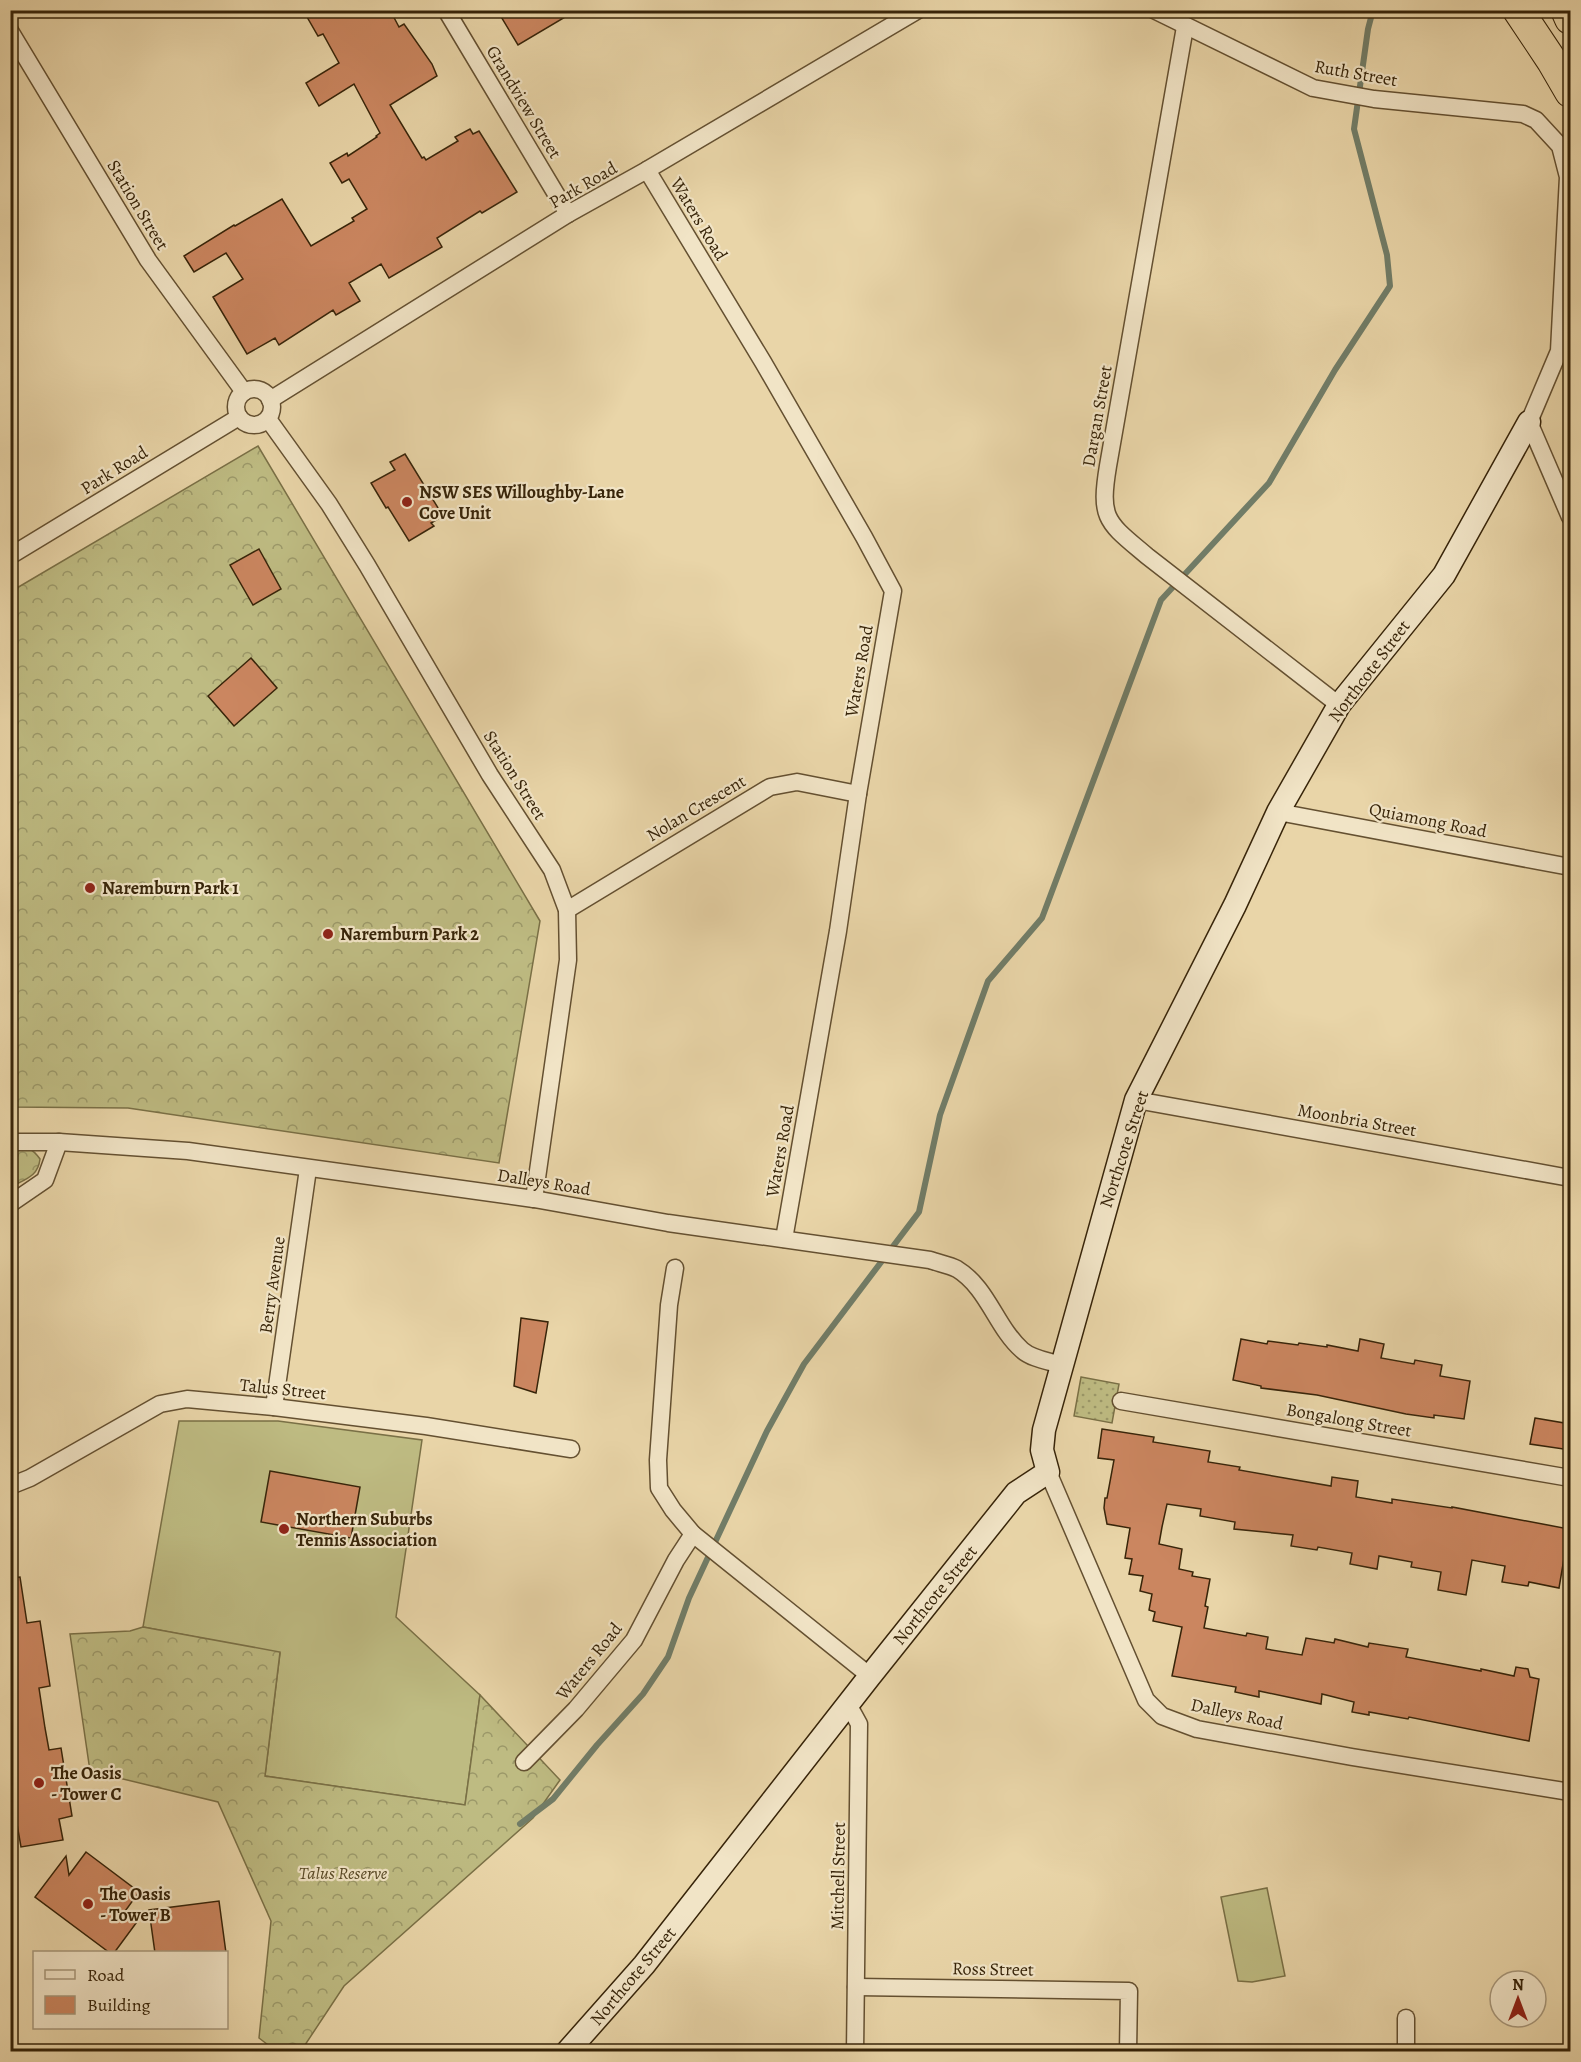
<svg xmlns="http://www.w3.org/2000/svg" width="1581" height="2062" viewBox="0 0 1581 2062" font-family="Alegreya,serif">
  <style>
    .grass { fill: #bebb82; stroke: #7a7046; stroke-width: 1.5 }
    .forest { fill: url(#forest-crowns); stroke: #7a7046; stroke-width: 1.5 }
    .garden { fill: url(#garden-dots); stroke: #7a7046; stroke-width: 1.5 }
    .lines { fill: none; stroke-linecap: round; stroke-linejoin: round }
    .stream { stroke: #717d68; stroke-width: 6 }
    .building { fill: #cb8660; stroke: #372409; stroke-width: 1.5 }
    .street-casing { stroke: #645031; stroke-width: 19 }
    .secondary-casing { stroke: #372409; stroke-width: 25 }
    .highway-casing { stroke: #372409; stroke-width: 32 }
    .street { stroke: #f1e4c6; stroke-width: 16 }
    .secondary { stroke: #f1e4c6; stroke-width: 22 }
    .highway { stroke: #e9d5a8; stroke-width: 30 }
    .poi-dot { fill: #8f2418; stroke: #f1e4c6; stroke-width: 2 }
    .labels { text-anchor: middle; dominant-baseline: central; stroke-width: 4.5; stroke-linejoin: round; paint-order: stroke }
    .street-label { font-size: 18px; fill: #372409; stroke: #f1e4c6 }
    .poi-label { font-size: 18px; font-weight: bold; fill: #372409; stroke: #f1e4c6; text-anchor: start }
    .park-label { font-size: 18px; font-style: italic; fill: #594a27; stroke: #f1e4c6 }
  </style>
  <defs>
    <pattern id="forest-crowns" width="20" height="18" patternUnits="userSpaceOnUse" patternTransform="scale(1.5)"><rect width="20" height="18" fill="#bebb82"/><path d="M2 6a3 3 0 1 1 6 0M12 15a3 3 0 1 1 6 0" fill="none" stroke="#9b9869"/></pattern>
    <pattern id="garden-dots" width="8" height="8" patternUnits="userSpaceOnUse" patternTransform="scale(1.5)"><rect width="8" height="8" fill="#bebb82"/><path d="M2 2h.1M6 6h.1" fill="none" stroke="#9b9869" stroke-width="1.8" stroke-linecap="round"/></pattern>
  </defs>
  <rect width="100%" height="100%" fill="#e9d5a8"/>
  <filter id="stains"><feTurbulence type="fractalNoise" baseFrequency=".00333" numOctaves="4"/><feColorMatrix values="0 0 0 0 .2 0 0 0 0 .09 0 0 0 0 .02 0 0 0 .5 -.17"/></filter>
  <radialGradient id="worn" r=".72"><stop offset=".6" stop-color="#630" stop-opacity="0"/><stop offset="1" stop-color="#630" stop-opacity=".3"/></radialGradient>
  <g class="grass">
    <path d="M 179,1421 L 278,1421 L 422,1440 L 396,1617 L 480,1695 L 465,1805 L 265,1776 L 280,1653 L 143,1627 Z"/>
    <path d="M 1267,1888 L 1285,1976 L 1252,1982 L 1238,1981 L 1221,1897 Z"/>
  </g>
  <g class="forest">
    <path d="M 258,446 L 540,921 L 499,1163 L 128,1108 L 11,1107 L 10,592 Z"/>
    <path d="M 11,1147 C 25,1147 31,1146 40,1159 C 38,1177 25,1179 11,1187 Z"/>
    <path d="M 143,1627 L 280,1652 L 265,1776 L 465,1805 L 480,1695 L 560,1780 L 533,1818 L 344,1986 L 301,2051 L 276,2051 L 259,2038 L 271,1921 L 218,1802 L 90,1771 L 70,1634 L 130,1631 Z"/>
  </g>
  <path class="garden" d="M 1081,1377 L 1119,1384 L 1112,1423 L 1074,1416 Z"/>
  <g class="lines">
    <path class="stream" d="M 520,1824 L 553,1799 L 597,1745 L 643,1694 L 668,1657 L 689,1598 L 767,1431 L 804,1364 L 919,1212 L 940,1115 L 988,981 L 1042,918 L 1161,600 L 1269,483 L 1335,370 L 1390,286 L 1387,255 L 1354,129 L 1368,29 L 1373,10"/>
  </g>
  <g class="building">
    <path d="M 303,10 L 390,10 L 399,27 L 404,24 L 432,64 L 437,76 L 390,105 L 422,158 L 424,157 L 426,160 L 458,141 L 455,137 L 470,129 L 473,134 L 479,131 L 517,192 L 482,213 L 480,211 L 437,238 L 442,247 L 389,278 L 381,264 L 349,283 L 360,301 L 336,315 L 333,310 L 279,345 L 275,338 L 247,354 L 213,297 L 243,279 L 226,253 L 194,272 L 184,256 L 234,225 L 235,226 L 282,199 L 311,246 L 354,221 L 352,218 L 367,209 L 349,179 L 342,183 L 330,163 L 347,153 L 348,156 L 377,137 L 376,136 L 380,133 L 354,84 L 319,106 L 306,83 L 339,63 L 323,34 L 318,36 Z"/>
    <path d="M 497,10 L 577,10 L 518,45 Z"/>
    <path d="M 405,454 L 443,516 L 431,523 L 434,526 L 409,541 L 388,507 L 386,508 L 371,483 L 395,470 L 390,462 Z"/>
    <path d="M 259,549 L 281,589 L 253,605 L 230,565 Z"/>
    <path d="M 251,658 L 277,688 L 234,726 L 208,696 Z"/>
    <path d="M 521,1318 L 548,1322 L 536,1393 L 514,1386 Z"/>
    <path d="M 1241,1339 L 1267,1344 L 1268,1341 L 1298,1345 L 1299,1343 L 1327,1347 L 1327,1345 L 1358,1351 L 1360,1339 L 1384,1344 L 1381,1358 L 1414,1364 L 1415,1360 L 1442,1365 L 1440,1376 L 1470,1381 L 1464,1419 L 1434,1415 L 1434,1418 L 1406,1414 L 1317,1395 L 1261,1388 L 1261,1386 L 1233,1380 Z"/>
    <path d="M 1535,1418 L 1570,1424 L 1570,1450 L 1530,1444 Z"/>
    <path d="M 1102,1429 L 1154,1437 L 1153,1442 L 1210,1451 L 1208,1462 L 1240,1467 L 1239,1470 L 1331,1486 L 1332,1477 L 1358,1481 L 1356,1497 L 1392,1503 L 1392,1499 L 1452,1508 L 1452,1507 L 1569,1529 L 1559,1588 L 1529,1582 L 1528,1586 L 1502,1582 L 1505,1566 L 1472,1560 L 1466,1595 L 1438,1590 L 1441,1572 L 1411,1567 L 1412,1562 L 1379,1556 L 1377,1569 L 1350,1564 L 1352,1553 L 1318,1547 L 1317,1550 L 1291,1546 L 1293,1535 L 1234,1529 L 1235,1522 L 1200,1516 L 1201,1509 L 1167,1504 L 1162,1527 L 1159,1544 L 1182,1549 L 1179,1569 L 1193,1572 L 1192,1576 L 1210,1579 L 1205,1606 L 1208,1607 L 1204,1628 L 1246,1636 L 1247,1633 L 1268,1637 L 1266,1649 L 1302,1655 L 1306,1638 L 1334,1643 L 1335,1639 L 1368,1647 L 1369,1643 L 1408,1649 L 1406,1657 L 1481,1671 L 1481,1669 L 1514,1676 L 1516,1667 L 1528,1669 L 1530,1677 L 1539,1679 L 1529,1741 L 1409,1717 L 1408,1719 L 1369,1712 L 1369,1715 L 1352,1712 L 1354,1702 L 1322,1694 L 1321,1704 L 1259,1691 L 1259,1697 L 1235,1692 L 1236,1687 L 1172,1676 L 1182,1627 L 1153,1621 L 1155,1612 L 1149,1610 L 1152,1594 L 1140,1591 L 1143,1576 L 1129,1574 L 1132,1559 L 1125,1558 L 1130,1528 L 1107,1524 L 1104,1508 L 1105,1498 L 1107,1498 L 1114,1460 L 1098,1458 Z"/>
    <path d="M 270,1471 L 360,1487 L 351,1538 L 261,1522 Z"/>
    <path d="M 20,1577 L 27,1623 L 40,1621 L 50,1686 L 39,1688 L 45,1728 L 49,1750 L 61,1748 L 72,1816 L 59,1819 L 63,1840 L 21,1847 L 17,1824 L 10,1825 L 10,1578 Z"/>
    <path d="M 86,1852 L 139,1892 L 123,1914 L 145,1911 L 114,1953 L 110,1953 L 35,1897 L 66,1856 L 69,1875 Z"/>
    <path d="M 219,1901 L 226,1953 L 155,1953 L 149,1910 Z"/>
  </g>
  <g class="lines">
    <defs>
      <g id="street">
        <path d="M 446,10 L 568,214"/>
        <path d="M 1154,10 L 1313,88 L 1374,99 L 1523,114 L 1536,120 L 1560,146 L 1568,177 L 1559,351 L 1529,422 L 1570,517"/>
        <path d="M 1185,27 L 1108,466 C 1099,520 1107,522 1147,556 L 1339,705"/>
        <path d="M 10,31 L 148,260 L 244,392"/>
        <path d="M 647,170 L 763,362 L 864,537 L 893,591 L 858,794 L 838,931 L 784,1239"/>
        <circle cx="254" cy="407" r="18"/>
        <path d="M 270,400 L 568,214 L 647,170 L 918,10"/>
        <path d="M 268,419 L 329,504 L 367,565 L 490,775 L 552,870 L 567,910 L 568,960 L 534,1199"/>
        <path d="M 10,556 L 239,417"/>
        <path d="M 1278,812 L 1570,867"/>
        <path d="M 567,910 L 770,787 L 797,782 L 858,794"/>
        <path d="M 1136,1100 L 1570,1178"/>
        <path d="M 10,1142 L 59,1142 L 188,1151 L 534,1199 L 668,1223 L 930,1260 C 938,1263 949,1265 957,1269 C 988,1288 996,1327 1022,1350 C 1032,1359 1049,1361 1061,1365"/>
        <path d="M 10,1204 L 45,1180 L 59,1142"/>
        <path d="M 1121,1401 L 1570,1478"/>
        <path d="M 274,1407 L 308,1169"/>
        <path d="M 1048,1472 L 1146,1700 L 1162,1716 L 1197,1729 L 1352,1757 L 1570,1792"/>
        <path d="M 10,1486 L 30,1478 L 160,1404 L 187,1399 L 274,1407 L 426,1426 L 571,1449"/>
        <path d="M 693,1534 L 870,1676"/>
        <path d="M 848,1704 L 859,1724 L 855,2052"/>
        <path d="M 524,1762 L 576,1709 L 634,1640 L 676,1560 L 693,1534 L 673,1510 L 659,1488 L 658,1460 L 669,1305 L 675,1268"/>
        <path d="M 856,1987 L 1129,1991 L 1128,2052"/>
        <path d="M 1406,2052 L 1406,2018"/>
      </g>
      <path id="secondary" d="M 567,2052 L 644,1965 L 870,1676 L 1016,1493 L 1048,1472 L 1042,1450 L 1044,1430 L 1136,1100 L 1235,905 L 1278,812 L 1339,705 L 1444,575 L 1529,422"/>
      <g id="highway">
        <path d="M 1518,10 L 1552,61 L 1570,92"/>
        <path d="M 1566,10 L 1570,19"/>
      </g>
    </defs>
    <use href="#street" class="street-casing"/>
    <use href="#secondary" class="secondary-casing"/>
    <use href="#highway" class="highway-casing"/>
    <use href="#street" class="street"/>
    <use href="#secondary" class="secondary"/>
    <use href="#highway" class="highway"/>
  </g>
  <g class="poi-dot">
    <circle cx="407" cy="502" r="6"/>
    <circle cx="90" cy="888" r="6"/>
    <circle cx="328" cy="934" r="6"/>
    <circle cx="284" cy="1529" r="6"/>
    <circle cx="39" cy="1783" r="6"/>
    <circle cx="88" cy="1904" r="6"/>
  </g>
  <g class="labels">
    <g class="street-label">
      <text transform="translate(1356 73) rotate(10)">Ruth Street</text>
      <text transform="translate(524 102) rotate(59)">Grandview Street</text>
      <text transform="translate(583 185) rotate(-30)">Park Road</text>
      <text transform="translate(138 205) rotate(59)">Station Street</text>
      <text transform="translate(699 219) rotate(59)">Waters Road</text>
      <text transform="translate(1097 416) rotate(-80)">Dargan Street</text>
      <text transform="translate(114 470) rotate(-32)">Park Road</text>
      <text transform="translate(859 671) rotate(-80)">Waters Road</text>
      <text transform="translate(1369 671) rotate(-53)">Northcote Street</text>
      <text transform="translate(515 775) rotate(58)">Station Street</text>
      <text transform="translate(696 808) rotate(-31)">Nolan Crescent</text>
      <text transform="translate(1428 820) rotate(11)">Quiamong Road</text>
      <text transform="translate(1357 1120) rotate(10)">Moonbria Street</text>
      <text transform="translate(1124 1149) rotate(-72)">Northcote Street</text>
      <text transform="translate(780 1151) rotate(-80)">Waters Road</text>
      <text transform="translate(544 1182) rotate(9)">Dalleys Road</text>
      <text transform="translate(272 1285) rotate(-82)">Berry Avenue</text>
      <text transform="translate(283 1389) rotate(6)">Talus Street</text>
      <text transform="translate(1349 1420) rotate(10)">Bongalong Street</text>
      <text transform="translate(935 1595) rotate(-51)">Northcote Street</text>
      <text transform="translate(589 1661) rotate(-51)">Waters Road</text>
      <text transform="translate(1237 1714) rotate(12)">Dalleys Road</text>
      <text transform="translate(838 1876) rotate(-89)">Mitchell Street</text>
      <text transform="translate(993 1969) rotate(1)">Ross Street</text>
      <text transform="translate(633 1976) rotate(-50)">Northcote Street</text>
    </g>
    <g class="poi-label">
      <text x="419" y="492">NSW SES Willoughby-Lane<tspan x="419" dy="21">Cove Unit</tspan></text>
      <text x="102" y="888">Naremburn Park 1</text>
      <text x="340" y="934">Naremburn Park 2</text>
      <text x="296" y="1519">Northern Suburbs<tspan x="296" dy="21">Tennis Association</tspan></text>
      <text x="51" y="1773">The Oasis<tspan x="51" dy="21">- Tower C</tspan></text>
      <text x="100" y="1894">The Oasis<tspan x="100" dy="21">- Tower B</tspan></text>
    </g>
    <g class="park-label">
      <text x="343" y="1873">Talus Reserve</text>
    </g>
  </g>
  <rect width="1581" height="2062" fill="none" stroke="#e9d5a8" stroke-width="36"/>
  <rect x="12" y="12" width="1557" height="2038" fill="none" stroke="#372409" stroke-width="3"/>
  <rect x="18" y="18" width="1545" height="2026" fill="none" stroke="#372409" stroke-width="1.5"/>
  <rect x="33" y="1951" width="195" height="78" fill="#f1e4c6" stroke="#a7977a" stroke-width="1.5"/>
  <rect x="45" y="1970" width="30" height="9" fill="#f1e4c6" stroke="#a7977a" stroke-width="1.5"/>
  <text x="87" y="1981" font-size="18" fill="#372409">Road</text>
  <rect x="45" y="1996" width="30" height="18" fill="#cb8660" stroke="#a7977a" stroke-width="1.5"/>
  <text x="87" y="2011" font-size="18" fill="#372409">Building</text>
  <g transform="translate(1518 1999)"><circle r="28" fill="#f1e4c6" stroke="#a7977a" stroke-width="1.5"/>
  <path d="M0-4.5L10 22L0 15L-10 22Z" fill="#8f2418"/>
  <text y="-9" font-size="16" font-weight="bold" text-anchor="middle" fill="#372409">N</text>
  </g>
  <rect width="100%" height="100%" filter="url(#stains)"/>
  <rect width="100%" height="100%" fill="url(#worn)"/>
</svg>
